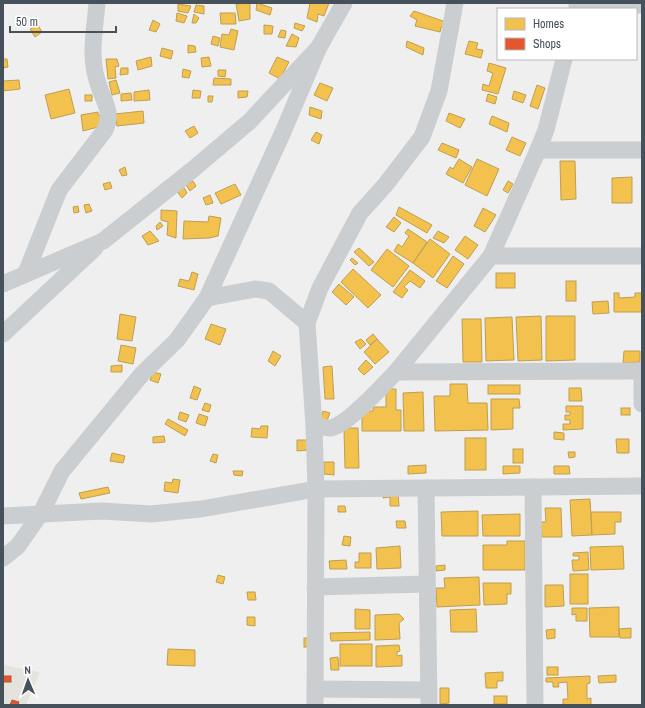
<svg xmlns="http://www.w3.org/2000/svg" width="645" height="708" viewBox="0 0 645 708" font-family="'Archivo Narrow',sans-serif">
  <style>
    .commercial { fill: #e5e3dd }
    .homes { fill: #f2c14e; stroke: #be9f52 }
    .shops { fill: #e4572e; stroke: #b5553c }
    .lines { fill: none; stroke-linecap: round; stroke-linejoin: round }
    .minor { stroke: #cbced0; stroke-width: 17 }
  </style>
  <rect width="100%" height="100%" fill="#f0efef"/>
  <path class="commercial" d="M 3,665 L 40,672 L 26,705 L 3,705 Z"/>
  <g class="homes">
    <path d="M 250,3 L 250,19 L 239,21 L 236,4 Z"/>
    <path d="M 257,3 L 272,8 L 270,15 L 256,10 Z"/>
    <path d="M 310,3 L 329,3 L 324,16 L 318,14 L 317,22 L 307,18 Z"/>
    <path d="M 178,4 L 191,6 L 188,13 L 178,11 Z"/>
    <path d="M 196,5 L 204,6 L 204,14 L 194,12 Z"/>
    <path d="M 414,11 L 446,22 L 444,28 L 441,27 L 440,32 L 415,26 L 417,20 L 410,16 Z"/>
    <path d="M 177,13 L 187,16 L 184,23 L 176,21 Z"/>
    <path d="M 220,13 L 235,13 L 236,24 L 221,24 Z"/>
    <path d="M 194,14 L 199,18 L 196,23 L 192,23 Z"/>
    <path d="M 153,20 L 160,24 L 156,32 L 149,30 Z"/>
    <path d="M 295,23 L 305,26 L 302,31 L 294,28 Z"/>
    <path d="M 38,25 L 42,32 L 35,37 L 30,29 Z"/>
    <path d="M 264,25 L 273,26 L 272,34 L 264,34 Z"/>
    <path d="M 231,29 L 238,31 L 234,50 L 220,47 L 222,34 L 229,35 Z"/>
    <path d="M 281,30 L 286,31 L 285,38 L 278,37 Z"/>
    <path d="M 292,34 L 299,38 L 296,47 L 286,46 Z"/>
    <path d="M 213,36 L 220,38 L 218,46 L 211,44 Z"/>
    <path d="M 407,41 L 424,48 L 423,55 L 406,47 Z"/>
    <path d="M 469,41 L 478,43 L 476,49 L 483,50 L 481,58 L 465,54 Z"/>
    <path d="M 188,45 L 195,46 L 196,52 L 188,53 Z"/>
    <path d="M 162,48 L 173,51 L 171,59 L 160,56 Z"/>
    <path d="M 151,57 L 152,66 L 138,70 L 136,61 Z"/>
    <path d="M 209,57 L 211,66 L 202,67 L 201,58 Z"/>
    <path d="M 277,57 L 289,62 L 280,79 L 269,73 Z"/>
    <path d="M 3,59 L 7,59 L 8,67 L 3,68 Z"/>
    <path d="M 106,59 L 117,59 L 119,66 L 115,67 L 116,78 L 108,79 Z"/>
    <path d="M 489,63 L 506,68 L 498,94 L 482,90 L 483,84 L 489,86 L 493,73 L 487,71 Z"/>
    <path d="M 121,68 L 128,68 L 128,74 L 120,75 Z"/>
    <path d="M 183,69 L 191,71 L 189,78 L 182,77 Z"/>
    <path d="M 218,70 L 226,70 L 225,77 L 218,76 Z"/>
    <path d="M 214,78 L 231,79 L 231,85 L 213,85 Z"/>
    <path d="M 19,80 L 20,89 L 3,91 L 3,81 Z"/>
    <path d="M 116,80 L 120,93 L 112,95 L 109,82 Z"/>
    <path d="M 320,83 L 333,88 L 327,101 L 314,95 Z"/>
    <path d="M 537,85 L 545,88 L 538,109 L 530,106 Z"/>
    <path d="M 69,89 L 75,113 L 51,119 L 45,95 Z"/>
    <path d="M 149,90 L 150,100 L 134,101 L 134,92 Z"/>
    <path d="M 193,90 L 201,91 L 200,98 L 192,98 Z"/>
    <path d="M 238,91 L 248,91 L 247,97 L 238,98 Z"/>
    <path d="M 514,91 L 526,95 L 523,103 L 512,99 Z"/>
    <path d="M 131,93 L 132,100 L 121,101 L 121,94 Z"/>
    <path d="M 488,94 L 497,97 L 495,104 L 486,101 Z"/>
    <rect x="85" y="95" width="7" height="6"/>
    <path d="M 208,96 L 213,96 L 212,102 L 208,102 Z"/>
    <path d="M 310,107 L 322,111 L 321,119 L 309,115 Z"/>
    <path d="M 143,111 L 144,123 L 117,126 L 115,114 Z"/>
    <path d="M 98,112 L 98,115 L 102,115 L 102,126 L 83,131 L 81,115 Z"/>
    <path d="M 449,113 L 465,119 L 460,128 L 446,121 Z"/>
    <path d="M 492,116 L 509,123 L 507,132 L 489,124 Z"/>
    <path d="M 194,126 L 198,133 L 190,138 L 185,131 Z"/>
    <path d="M 316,132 L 322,135 L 319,144 L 311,140 Z"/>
    <path d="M 512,137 L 526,143 L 520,156 L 506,150 Z"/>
    <path d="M 442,143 L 459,150 L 456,158 L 438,150 Z"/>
    <path d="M 459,159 L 472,167 L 463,183 L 446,174 L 450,167 L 453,169 Z"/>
    <path d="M 477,159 L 499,169 L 487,196 L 465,185 Z"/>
    <path d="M 560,161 L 575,161 L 576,199 L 561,200 Z"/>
    <path d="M 125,167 L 127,175 L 122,176 L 119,170 Z"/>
    <path d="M 632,177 L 632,203 L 612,203 L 612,178 Z"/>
    <path d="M 193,181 L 196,186 L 190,191 L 186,185 Z"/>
    <path d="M 508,181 L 513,184 L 508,193 L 503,190 Z"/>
    <path d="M 110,182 L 112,188 L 105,190 L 103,184 Z"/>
    <path d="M 235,184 L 241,195 L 221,204 L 215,193 Z"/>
    <path d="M 183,186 L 187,193 L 182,198 L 176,190 Z"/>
    <path d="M 210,195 L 213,203 L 206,205 L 203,198 Z"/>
    <path d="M 89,204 L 92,211 L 86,213 L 84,205 Z"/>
    <path d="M 78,206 L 79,212 L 74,213 L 73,207 Z"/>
    <path d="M 399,207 L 432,225 L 427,233 L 396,215 Z"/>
    <path d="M 483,208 L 496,215 L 485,232 L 474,226 Z"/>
    <path d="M 161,210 L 177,211 L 176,238 L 167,235 L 168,222 L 161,220 Z"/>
    <path d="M 209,216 L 221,218 L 218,236 L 209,238 L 183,239 L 184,221 L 208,222 Z"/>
    <path d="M 394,217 L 401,223 L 394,232 L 386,227 Z"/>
    <path d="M 160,222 L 163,226 L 157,230 L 156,226 Z"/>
    <path d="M 408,229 L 427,242 L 413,263 L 394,251 L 398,244 L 402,247 L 409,236 L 405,233 Z"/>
    <path d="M 150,231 L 159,241 L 148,245 L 142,236 Z"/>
    <path d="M 438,231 L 449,237 L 444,243 L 433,238 Z"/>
    <path d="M 465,236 L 478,245 L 468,259 L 455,250 Z"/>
    <path d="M 430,239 L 450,254 L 433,278 L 413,263 Z"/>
    <path d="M 359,248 L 374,262 L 369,266 L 354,252 Z"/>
    <path d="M 387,249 L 409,266 L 393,287 L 371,270 Z"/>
    <path d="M 453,256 L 464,264 L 447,288 L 436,281 Z"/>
    <path d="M 352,258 L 358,263 L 355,265 L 350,260 Z"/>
    <path d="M 353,269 L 381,295 L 368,308 L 341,282 Z"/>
    <path d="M 410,270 L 425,281 L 420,288 L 410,281 L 404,287 L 408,290 L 402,298 L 393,292 Z"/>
    <path d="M 192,272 L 198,274 L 194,290 L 178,286 L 180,279 L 189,281 Z"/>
    <rect x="496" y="273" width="19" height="15"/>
    <rect x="566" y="281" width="10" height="20"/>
    <path d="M 339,284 L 354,297 L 346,305 L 332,292 Z"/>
    <path d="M 614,293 L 619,293 L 619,298 L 635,297 L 635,293 L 642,293 L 642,312 L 614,312 Z"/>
    <path d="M 608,301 L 609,313 L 593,314 L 592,302 Z"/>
    <path d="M 120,314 L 136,317 L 132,341 L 117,339 Z"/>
    <path d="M 541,316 L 542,360 L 518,361 L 516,317 Z"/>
    <path d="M 546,316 L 575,316 L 575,360 L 546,361 Z"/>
    <path d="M 512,317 L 514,360 L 486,361 L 485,318 Z"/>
    <path d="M 462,319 L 481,319 L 482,362 L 463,362 Z"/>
    <path d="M 211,324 L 226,329 L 220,345 L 205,339 Z"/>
    <path d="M 373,334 L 377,339 L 370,345 L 366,340 Z"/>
    <path d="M 361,339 L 366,344 L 360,349 L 355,342 Z"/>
    <path d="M 377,339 L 389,352 L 375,364 L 364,352 Z"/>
    <path d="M 121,345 L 136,348 L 133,364 L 118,361 Z"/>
    <path d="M 273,351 L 281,356 L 275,366 L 268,361 Z"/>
    <path d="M 624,351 L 640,351 L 640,362 L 623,363 Z"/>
    <path d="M 366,360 L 373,367 L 364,375 L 358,369 Z"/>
    <path d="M 122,365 L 122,372 L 111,372 L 111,366 Z"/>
    <path d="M 332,366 L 334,399 L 325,399 L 323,367 Z"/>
    <path d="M 153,372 L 161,374 L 158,383 L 150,380 Z"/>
    <path d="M 450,384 L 467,384 L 468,403 L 487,403 L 488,430 L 435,431 L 434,396 L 450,396 Z"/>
    <rect x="488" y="385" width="32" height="9"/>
    <path d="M 194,386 L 201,389 L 197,400 L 190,398 Z"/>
    <path d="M 569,388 L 581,388 L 582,401 L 569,401 Z"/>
    <path d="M 389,389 L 396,389 L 396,410 L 401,410 L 401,431 L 362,431 L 362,411 L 373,411 L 373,407 L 386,407 L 386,392 Z"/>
    <path d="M 423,392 L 424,431 L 404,431 L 403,393 Z"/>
    <path d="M 491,399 L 519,399 L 520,408 L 513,408 L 513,429 L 491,430 Z"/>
    <path d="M 205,403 L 211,405 L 209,412 L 202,410 Z"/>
    <path d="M 566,406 L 583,406 L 583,429 L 563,430 L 563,424 L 570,424 L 570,420 L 565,420 L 565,415 L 570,415 L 570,412 L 566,412 Z"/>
    <rect x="621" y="408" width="9" height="7"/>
    <path d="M 323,411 L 330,413 L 326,423 L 320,420 Z"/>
    <path d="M 180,412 L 189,415 L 186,422 L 178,419 Z"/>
    <path d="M 199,414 L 208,417 L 205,426 L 196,423 Z"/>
    <path d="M 168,419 L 188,430 L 185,436 L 165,424 Z"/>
    <path d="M 261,426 L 268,426 L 267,438 L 251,437 L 252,428 L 260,429 Z"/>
    <path d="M 344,428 L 358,428 L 359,468 L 345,468 Z"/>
    <path d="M 554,432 L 564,433 L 564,440 L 554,439 Z"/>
    <path d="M 164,436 L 165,442 L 153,443 L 153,437 Z"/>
    <rect x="465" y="438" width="21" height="32"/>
    <path d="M 616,439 L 629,439 L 629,453 L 617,453 Z"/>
    <path d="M 297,440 L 308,440 L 308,450 L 297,451 Z"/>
    <rect x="513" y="449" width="10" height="14"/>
    <path d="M 568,452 L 575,452 L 575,457 L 569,458 Z"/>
    <path d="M 112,453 L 125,456 L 123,463 L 110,461 Z"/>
    <path d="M 213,454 L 218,455 L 216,463 L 210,461 Z"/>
    <path d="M 324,462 L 334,462 L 334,475 L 324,474 Z"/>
    <path d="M 426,465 L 426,473 L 408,474 L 408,466 Z"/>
    <path d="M 503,466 L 520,466 L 520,473 L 503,474 Z"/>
    <path d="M 554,466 L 569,466 L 570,474 L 554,474 Z"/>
    <path d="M 233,471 L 243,471 L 242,476 L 234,475 Z"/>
    <path d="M 173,479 L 180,480 L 178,493 L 164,491 L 165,482 L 172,483 Z"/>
    <path d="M 108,487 L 110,493 L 81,499 L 79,493 Z"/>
    <path d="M 383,491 L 398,491 L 399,506 L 390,506 L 390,497 L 383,498 Z"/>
    <path d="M 590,499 L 592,535 L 572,536 L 570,500 Z"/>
    <path d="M 338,506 L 345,506 L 346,512 L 338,512 Z"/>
    <path d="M 545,508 L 561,508 L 562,537 L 542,537 L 541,522 L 546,522 Z"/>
    <path d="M 478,511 L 478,536 L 442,536 L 441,512 Z"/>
    <path d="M 591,512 L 621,512 L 621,522 L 615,522 L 615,534 L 592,535 Z"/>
    <path d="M 520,514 L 520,536 L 483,536 L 482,515 Z"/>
    <path d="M 396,521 L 405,521 L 406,528 L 397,528 Z"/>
    <path d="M 344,536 L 351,537 L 350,546 L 342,545 Z"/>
    <path d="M 507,541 L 525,541 L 525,570 L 483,570 L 483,545 L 507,545 Z"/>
    <path d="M 400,546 L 401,568 L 377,569 L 376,548 Z"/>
    <path d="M 623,546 L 624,569 L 591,570 L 590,547 Z"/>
    <path d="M 588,552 L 589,570 L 573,571 L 572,560 L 579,560 L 579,556 L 573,556 L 573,553 Z"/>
    <path d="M 359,553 L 371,553 L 371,568 L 355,568 L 355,562 L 359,562 Z"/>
    <path d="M 346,560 L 347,569 L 330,569 L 329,561 Z"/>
    <path d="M 445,565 L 445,570 L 436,571 L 436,566 Z"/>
    <rect x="570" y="574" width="18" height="30"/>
    <path d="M 218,575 L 225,577 L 223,584 L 216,582 Z"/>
    <path d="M 479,577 L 480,605 L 437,607 L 436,588 L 445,588 L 444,578 Z"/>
    <path d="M 483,583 L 511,583 L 511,594 L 507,594 L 507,604 L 484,605 Z"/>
    <path d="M 545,585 L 563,585 L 564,606 L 545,607 Z"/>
    <path d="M 247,592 L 255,592 L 256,600 L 248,600 Z"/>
    <path d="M 619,607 L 619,637 L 590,637 L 589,608 Z"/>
    <path d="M 572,608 L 587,608 L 587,621 L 576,621 L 576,614 L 572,615 Z"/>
    <path d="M 355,609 L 370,610 L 370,629 L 355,629 Z"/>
    <path d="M 476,609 L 477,632 L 451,632 L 450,610 Z"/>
    <path d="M 399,614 L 404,619 L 399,623 L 400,639 L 375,640 L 375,615 Z"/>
    <path d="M 247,617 L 255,617 L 255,626 L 247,625 Z"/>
    <path d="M 631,628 L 631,638 L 620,638 L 619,629 Z"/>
    <path d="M 555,629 L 555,638 L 547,639 L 546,630 Z"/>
    <path d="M 370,632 L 370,640 L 331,641 L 330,633 Z"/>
    <rect x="304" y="638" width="5" height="9"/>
    <rect x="340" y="644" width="32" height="22"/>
    <path d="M 399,645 L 400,651 L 397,652 L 397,656 L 402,655 L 402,666 L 376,667 L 376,646 Z"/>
    <path d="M 168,649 L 195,650 L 195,666 L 167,665 Z"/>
    <path d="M 338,657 L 339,670 L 331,670 L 330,658 Z"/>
    <rect x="547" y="667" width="11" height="8"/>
    <path d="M 503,672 L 503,681 L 497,681 L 497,688 L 486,688 L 485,673 Z"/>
    <path d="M 616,675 L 616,682 L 599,683 L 598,676 Z"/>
    <path d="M 590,676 L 590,683 L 587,684 L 587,699 L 591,698 L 591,705 L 563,705 L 563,699 L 568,699 L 567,682 L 558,683 L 559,687 L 553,687 L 553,682 L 546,682 L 546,678 Z"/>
    <path d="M 440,688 L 449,688 L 449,703 L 440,704 Z"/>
    <rect x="494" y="696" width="13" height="8"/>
  </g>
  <g class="shops">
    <rect x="3" y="676" width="8" height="6"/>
    <path d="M 12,700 L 19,702 L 18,705 L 10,705 Z"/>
  </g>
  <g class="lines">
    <g class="minor">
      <path d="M 577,6 L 642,5"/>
      <path d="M 538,150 L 642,150"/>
      <path d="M 491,256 L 642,256"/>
      <path d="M 26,273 L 59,190 L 105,130 C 114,110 102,100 97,80 C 89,55 95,29 97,3"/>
      <path d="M 3,284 L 103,241 L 191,171 L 250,121 L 319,47 L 344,3"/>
      <path d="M 207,298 L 255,289 L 269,291 L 307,323"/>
      <path d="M 3,334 L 95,248"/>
      <path d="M 642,371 L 642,404"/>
      <path d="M 396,372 L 642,371"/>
      <path d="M 314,426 C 319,426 325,428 330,428 C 347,426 383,385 396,372 L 491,256 L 538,150 L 546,130 L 564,59"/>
      <path d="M 533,487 L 535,705"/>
      <path d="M 426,488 L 429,705"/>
      <path d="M 3,516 L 102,511 L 151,514 L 201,509 L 316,489 L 642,486"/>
      <path d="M 3,558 L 18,546 L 41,513 L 62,471 L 142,374 L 177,340 L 207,298 L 283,132 L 319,47"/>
      <path d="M 315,587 L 427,584"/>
      <path d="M 315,689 L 429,690"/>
      <path d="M 315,705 L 316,489 L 314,426 L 307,323 L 320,288 L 360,213 L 386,184 L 422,137 L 439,91 L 455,3"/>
    </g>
  </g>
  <rect width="645" height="708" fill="none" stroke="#46515c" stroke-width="8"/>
  <rect x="497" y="8" width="140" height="52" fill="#ffffff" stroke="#b5b9be"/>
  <rect x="505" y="18" width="20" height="12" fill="#f2c14e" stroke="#b5b9be"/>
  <text x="533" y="28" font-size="12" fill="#46515c">Homes</text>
  <rect x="505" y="38" width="20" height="12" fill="#e4572e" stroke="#b5b9be"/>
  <text x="533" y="48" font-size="12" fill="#46515c">Shops</text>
  <g transform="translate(28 680) rotate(358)" stroke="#ffffff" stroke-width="3" paint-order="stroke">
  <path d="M0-3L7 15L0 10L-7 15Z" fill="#46515c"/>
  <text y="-6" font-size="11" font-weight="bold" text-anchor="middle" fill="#46515c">N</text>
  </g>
  <path d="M10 26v6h106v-6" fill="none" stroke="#46515c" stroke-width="2"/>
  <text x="16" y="26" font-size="12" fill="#46515c" stroke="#ffffff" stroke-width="3" paint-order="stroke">50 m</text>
</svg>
